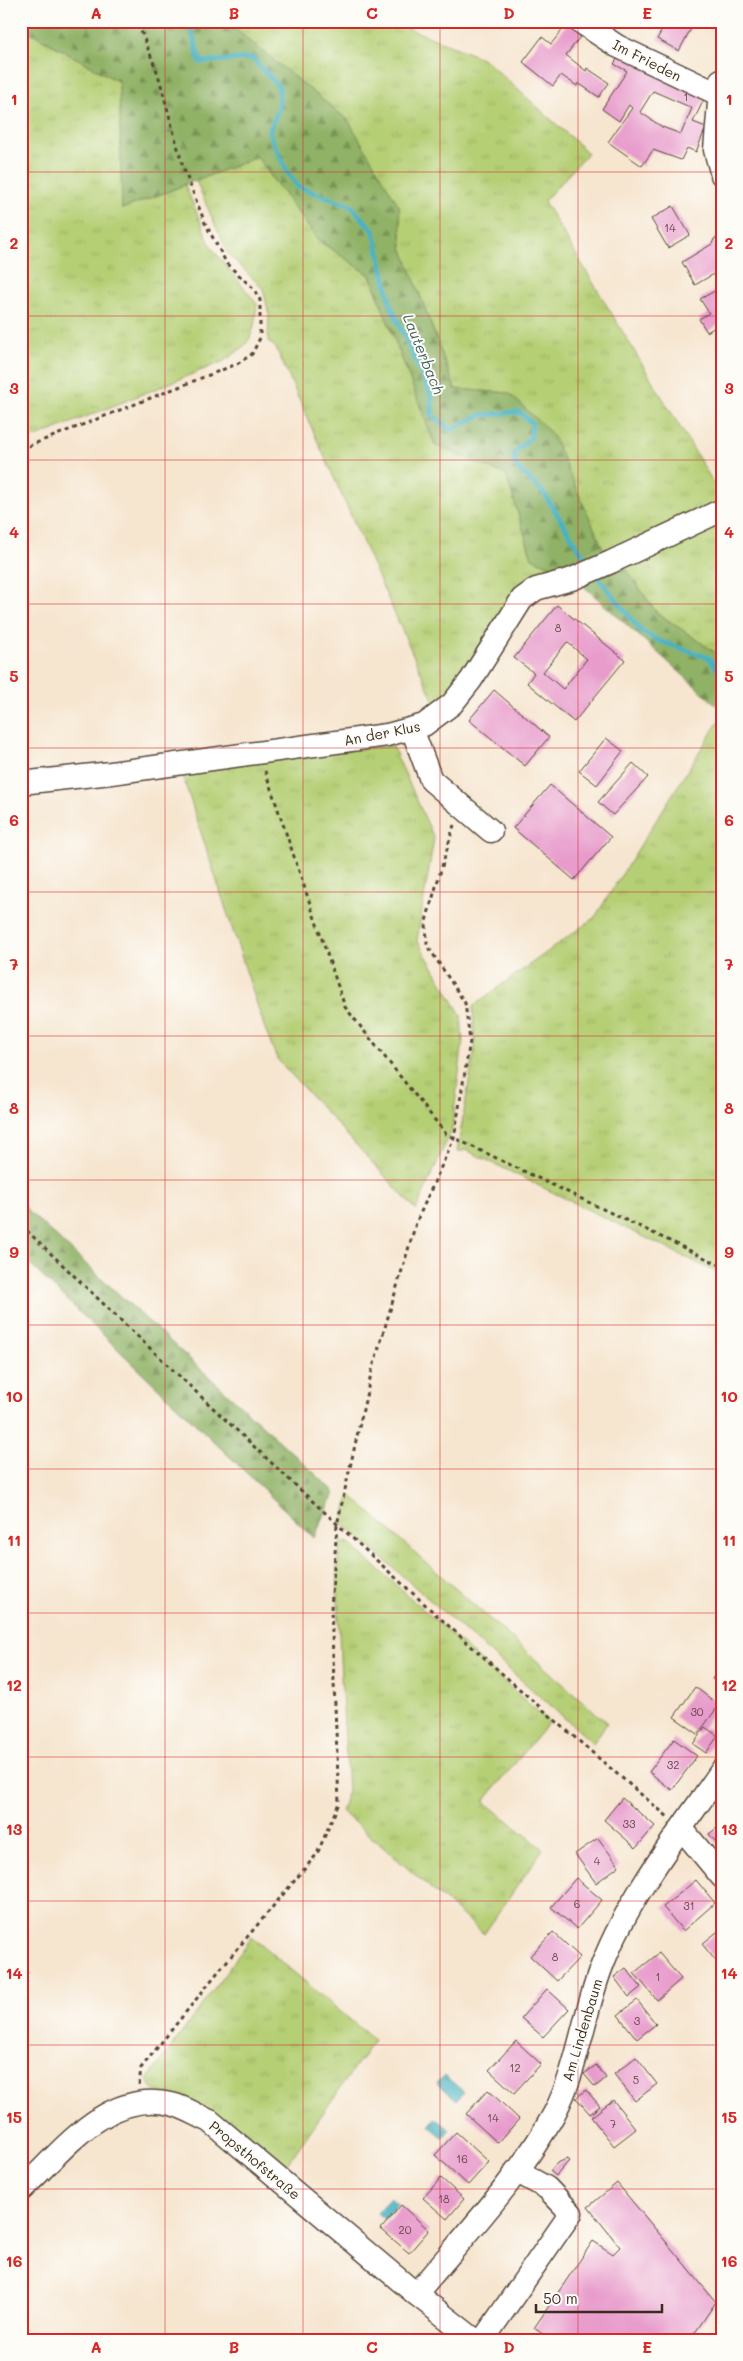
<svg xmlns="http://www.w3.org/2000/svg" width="743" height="2361" viewBox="0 0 743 2361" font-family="Mali,sans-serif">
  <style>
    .grass { fill: url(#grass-tufts); stroke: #787c49 }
    .forest { fill: url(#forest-firs); stroke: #666e42 }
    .water { fill: url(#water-ripples); stroke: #406e70 }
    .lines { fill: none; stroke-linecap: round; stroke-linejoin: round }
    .stream { stroke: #46b2c3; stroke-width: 5 }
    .building { fill: #e89ccc; fill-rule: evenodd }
    .minor-casing { stroke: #574639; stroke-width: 25 }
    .path { stroke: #574639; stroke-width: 3; stroke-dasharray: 4 4; stroke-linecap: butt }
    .minor { stroke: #fff; stroke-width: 22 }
    .grid { fill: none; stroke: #d62828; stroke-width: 1; stroke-opacity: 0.55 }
    .labels { text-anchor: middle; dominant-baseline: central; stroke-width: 4; stroke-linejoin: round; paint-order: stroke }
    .number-label { font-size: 11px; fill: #66464a }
    .street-label { font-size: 14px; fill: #3b2a1e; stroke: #fdfcf7 }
    .water-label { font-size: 15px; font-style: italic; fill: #3f6060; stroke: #fdfcf7 }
    .neatline { fill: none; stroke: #d62828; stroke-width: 2 }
    .grid-label { font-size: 16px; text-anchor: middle; font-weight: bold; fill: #d62828 }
  </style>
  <defs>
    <pattern id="grass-tufts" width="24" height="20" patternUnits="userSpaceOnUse" patternTransform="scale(1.25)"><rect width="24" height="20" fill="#b5cf74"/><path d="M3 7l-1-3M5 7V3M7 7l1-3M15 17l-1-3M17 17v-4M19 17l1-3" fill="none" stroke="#9db264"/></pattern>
    <pattern id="forest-firs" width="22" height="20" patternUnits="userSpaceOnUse" patternTransform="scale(1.25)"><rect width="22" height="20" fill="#90b266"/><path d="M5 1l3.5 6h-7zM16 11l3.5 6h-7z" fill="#779153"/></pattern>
    <pattern id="water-ripples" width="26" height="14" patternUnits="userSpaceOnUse" patternTransform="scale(1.25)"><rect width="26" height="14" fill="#46b2c3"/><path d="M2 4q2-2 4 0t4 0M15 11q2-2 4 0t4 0" fill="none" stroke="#3c919e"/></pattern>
  </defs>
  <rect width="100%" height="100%" fill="#fdfcf7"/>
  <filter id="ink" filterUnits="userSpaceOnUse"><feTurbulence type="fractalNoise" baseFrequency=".02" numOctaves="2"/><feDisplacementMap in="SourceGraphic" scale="10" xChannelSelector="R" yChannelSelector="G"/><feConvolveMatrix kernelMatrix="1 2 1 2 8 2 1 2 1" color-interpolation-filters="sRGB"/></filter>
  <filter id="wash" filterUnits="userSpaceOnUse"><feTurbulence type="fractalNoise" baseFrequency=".0096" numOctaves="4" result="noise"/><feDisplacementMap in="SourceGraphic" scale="20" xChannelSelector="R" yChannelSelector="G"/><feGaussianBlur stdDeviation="1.12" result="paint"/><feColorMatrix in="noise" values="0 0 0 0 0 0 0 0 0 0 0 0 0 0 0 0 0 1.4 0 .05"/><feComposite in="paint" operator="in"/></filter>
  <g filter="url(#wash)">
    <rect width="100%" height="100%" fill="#f6e5cf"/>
    <g class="grass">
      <path d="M 225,21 L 390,21 L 484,59 L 588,153 L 544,201 L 722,497 L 722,504 L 607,557 L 509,393 L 455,389 L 402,247 L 399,206 L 242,35 Z"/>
      <path d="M 21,27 L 119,82 L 122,209 L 185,185 L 211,247 L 257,304 C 253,339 252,343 222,362 L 21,443 Z"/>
      <path d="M 257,157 L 318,240 L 370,275 L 435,445 L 506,475 L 532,558 L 567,573 L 535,581 L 460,683 L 436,706 L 276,348 L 268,341 L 269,314 L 263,289 L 228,254 L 196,181 Z"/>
      <path d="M 722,520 L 722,657 L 656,612 L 624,566 Z"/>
      <path d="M 722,716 L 722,1275 L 466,1150 L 457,1152 L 475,1048 L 473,1006 L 595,917 Z"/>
      <path d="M 392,745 L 434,838 L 417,940 L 461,1015 L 463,1040 L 452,1129 L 416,1210 L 277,1059 L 264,1026 L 181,771 Z"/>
      <path d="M 350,1495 L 607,1723 L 593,1743 L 342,1523 Z"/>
      <path d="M 341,1541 L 349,1543 L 549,1722 L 484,1801 L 543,1849 L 484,1934 L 341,1811 L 348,1790 L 340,1659 L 337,1567 Z"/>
      <path d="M 252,1937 L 374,2040 L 283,2170 L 219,2120 L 154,2090 L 147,2080 Z"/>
    </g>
    <g class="forest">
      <path d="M 21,21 L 225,21 L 348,120 L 399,206 L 402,247 L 455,389 L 509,393 L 552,434 L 607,557 L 567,573 L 532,558 L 506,475 L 435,445 L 370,275 L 318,240 L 257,157 L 122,209 L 119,82 L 21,27 Z"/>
      <path d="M 624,566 L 656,612 L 722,657 L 722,710 L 580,583 Z"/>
      <path d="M 21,1202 L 29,1212 L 335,1492 L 314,1538 L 21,1256 Z"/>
    </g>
    <g class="water">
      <path d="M 444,2075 L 464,2092 L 457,2100 L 437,2083 Z"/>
      <path d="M 435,2118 L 450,2130 L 444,2138 L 429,2126 Z"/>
      <path d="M 391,2198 L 397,2204 L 384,2219 L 377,2213 Z"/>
    </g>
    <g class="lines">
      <g class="stream">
        <path d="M 189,21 L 200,62 L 252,58 L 279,87 L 279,108 L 269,132 L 287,172 L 298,187 L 351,206 L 374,231 L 391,306 L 432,398 L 432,415 L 451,430 L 481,415 L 520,412 L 532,424 L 531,437 L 513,454 L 517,468 L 543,492 L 590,566"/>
        <path d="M 596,575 L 642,632 L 659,641 L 709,658 L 722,676"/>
      </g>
    </g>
    <g id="blocks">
      <g class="building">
        <path d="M 604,21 L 619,21 L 611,34 L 600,28 Z"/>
        <path d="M 662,21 L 695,21 L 679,51 L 657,39 L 666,23 Z"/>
        <path d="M 569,22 L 583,33 L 566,55 L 586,71 L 587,68 L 609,83 L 599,97 L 578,83 L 577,86 L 561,75 L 553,86 L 523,62 L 542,37 L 551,44 Z"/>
        <path d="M 620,54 L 706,95 L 693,122 L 706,127 L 696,152 L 687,148 L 681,160 L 653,150 L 642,166 L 608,142 L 632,108 L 629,105 L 619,121 L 602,109 L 627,71 L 614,64 ZM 653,91 L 692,108 L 681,134 L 662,127 L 640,112 Z"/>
        <path d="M 673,206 L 690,235 L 668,248 L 651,219 Z"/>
        <path d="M 719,236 L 722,237 L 722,269 L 695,285 L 682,262 L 712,244 L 714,239 Z"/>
        <path d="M 722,287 L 722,323 L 707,332 L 699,319 L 709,313 L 700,299 Z"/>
        <path d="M 557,605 L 625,660 L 574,722 L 527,683 L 534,673 L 514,658 ZM 567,642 L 587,659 L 563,689 L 543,672 Z"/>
        <path d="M 494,690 L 549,737 L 525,766 L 469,720 Z"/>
        <path d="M 606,738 L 623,751 L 597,785 L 579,771 Z"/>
        <path d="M 633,763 L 648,777 L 613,815 L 598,802 Z"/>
        <path d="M 550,785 L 611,837 L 574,880 L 513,828 Z"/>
        <path d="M 722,1663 L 722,1685 L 712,1679 Z"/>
        <path d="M 695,1687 L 719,1705 L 698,1734 L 674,1717 Z"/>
        <path d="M 705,1727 L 718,1736 L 706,1753 L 693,1744 Z"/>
        <path d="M 674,1739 L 697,1756 L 672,1790 L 649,1772 Z"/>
        <path d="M 622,1798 L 655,1826 L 636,1848 L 604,1820 Z"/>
        <path d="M 722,1824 L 722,1849 L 709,1834 Z"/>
        <path d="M 598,1838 L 619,1866 L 596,1883 L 575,1854 Z"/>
        <path d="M 576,1878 L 602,1900 L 577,1929 L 551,1907 Z"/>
        <path d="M 696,1880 L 715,1903 L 683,1931 L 663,1907 Z"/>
        <path d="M 722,1928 L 722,1962 L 719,1965 L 702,1944 Z"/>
        <path d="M 553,1932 L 580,1957 L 557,1981 L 530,1956 Z"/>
        <path d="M 659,1953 L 681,1979 L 657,2000 L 634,1973 Z"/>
        <path d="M 626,1968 L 641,1987 L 629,1997 L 614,1977 Z"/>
        <path d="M 547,1989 L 569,2009 L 543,2037 L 521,2018 Z"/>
        <path d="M 637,2000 L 656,2024 L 637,2039 L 618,2015 Z"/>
        <path d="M 516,2041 L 541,2064 L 514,2093 L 489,2070 Z"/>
        <path d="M 636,2057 L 657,2084 L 635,2101 L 614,2074 Z"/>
        <path d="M 596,2065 L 606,2078 L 595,2087 L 584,2074 Z"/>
        <path d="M 488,2090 L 519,2119 L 498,2143 L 466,2114 Z"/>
        <path d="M 586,2090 L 600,2106 L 590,2114 L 576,2098 Z"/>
        <path d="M 613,2100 L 636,2129 L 614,2146 L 591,2117 Z"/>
        <path d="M 456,2132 L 489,2162 L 468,2185 L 435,2155 Z"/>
        <path d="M 567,2159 L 569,2161 L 556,2176 L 550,2171 L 557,2163 Z"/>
        <path d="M 441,2178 L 464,2199 L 447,2219 L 423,2198 Z"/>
        <path d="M 617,2183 L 716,2302 L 690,2340 L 551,2340 L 534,2328 L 593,2241 L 613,2254 L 620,2247 L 588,2207 Z"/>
        <path d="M 401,2205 L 429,2230 L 409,2253 L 381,2229 Z"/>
      </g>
    </g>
  </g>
  <g filter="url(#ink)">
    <use href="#blocks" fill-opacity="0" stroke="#574639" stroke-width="1"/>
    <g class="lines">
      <defs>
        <g id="minor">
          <path d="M 579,21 L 617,46 L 718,94"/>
          <path d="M 721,80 L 715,150 L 722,175"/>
          <path d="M 412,729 L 431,780 L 491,831"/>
          <path d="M 21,783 L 111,773 L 387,735 L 424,725 L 452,704 L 471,680 L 522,599 L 536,589 L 572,579 L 611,562 L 722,510"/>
          <path d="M 682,1829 L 722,1877"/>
          <path d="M 21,2190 C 63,2151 107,2089 171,2104 C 185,2107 198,2116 210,2121 L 416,2294 L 475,2340"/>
          <path d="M 416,2294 C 464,2236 518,2180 554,2114 C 579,2067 583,2013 603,1963 C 630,1895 680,1831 722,1770"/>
          <path d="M 483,2340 L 571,2213 L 547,2188 L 516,2171"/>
        </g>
      </defs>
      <use href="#minor" class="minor-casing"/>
      <g class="path">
        <path d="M 21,449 L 237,364 L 252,354 L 260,338 L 260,300 L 254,289 L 227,264 L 205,223 L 183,167 L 158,74 L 137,21"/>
        <path d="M 265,771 L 345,1007 L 446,1134 L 722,1266"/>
        <path d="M 21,1225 C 232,1427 444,1629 668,1817"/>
        <path d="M 139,2085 L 141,2068 L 222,1967 L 317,1854 L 339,1803 L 331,1609 L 337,1525 L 371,1374 L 416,1223 L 454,1138 L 470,1041 L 465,1003 L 427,945 L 426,921 L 454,825"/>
        <path d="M 21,2332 L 31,2340"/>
      </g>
      <use href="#minor" class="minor"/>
    </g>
  </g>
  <path class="grid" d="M 165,21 L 165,2340M 303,21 L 303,2340M 440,21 L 440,2340M 578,21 L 578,2340M 21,172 L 722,172M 21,316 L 722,316M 21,460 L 722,460M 21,604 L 722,604M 21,748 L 722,748M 21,892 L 722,892M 21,1036 L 722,1036M 21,1180 L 722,1180M 21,1325 L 722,1325M 21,1469 L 722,1469M 21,1613 L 722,1613M 21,1757 L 722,1757M 21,1901 L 722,1901M 21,2045 L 722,2045M 21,2189 L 722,2189"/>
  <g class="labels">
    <g class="number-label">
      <text x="686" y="96">1</text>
      <text x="670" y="227">14</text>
      <text x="558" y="627">8</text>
      <text x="697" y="1711">30</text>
      <text x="673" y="1764">32</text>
      <text x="629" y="1823">33</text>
      <text x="597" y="1860">4</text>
      <text x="577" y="1903">6</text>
      <text x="689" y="1905">31</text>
      <text x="555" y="1956">8</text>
      <text x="658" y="1976">1</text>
      <text x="637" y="2020">3</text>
      <text x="515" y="2067">12</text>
      <text x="636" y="2079">5</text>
      <text x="493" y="2117">14</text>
      <text x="613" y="2123">7</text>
      <text x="462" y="2158">16</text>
      <text x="444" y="2198">18</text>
      <text x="405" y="2229">20</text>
    </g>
    <g class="street-label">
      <text transform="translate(647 60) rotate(27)">Im Frieden</text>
      <text transform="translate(382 733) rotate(-11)">An der Klus</text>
      <text transform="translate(582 2030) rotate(-73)">Am Lindenbaum</text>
      <text transform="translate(255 2160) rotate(40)">Propsthofstraße</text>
    </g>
    <g class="water-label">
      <text transform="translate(424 354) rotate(68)">Lauterbach</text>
    </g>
  </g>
  <rect width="743" height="2361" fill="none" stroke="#fdfcf7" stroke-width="55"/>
  <path d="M536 2304v8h126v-8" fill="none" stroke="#3b2a1e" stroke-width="2.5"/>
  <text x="543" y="2304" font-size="15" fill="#3b2a1e" stroke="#fdfcf7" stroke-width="4" paint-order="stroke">50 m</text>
  <rect x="28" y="28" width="688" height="2306" class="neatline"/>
  <g class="grid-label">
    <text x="96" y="19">A</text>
    <text x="234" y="19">B</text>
    <text x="372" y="19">C</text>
    <text x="509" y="19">D</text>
    <text x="647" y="19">E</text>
    <text x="14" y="105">1</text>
    <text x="729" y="105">1</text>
    <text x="14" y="249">2</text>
    <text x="729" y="249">2</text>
    <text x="14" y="394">3</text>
    <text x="729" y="394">3</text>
    <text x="14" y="538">4</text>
    <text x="729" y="538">4</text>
    <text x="14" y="682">5</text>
    <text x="729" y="682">5</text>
    <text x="14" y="826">6</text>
    <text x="729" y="826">6</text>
    <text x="14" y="970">7</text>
    <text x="729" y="970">7</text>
    <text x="14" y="1114">8</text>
    <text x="729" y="1114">8</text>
    <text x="14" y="1258">9</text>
    <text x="729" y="1258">9</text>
    <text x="14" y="1402">10</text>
    <text x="729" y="1402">10</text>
    <text x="14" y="1546">11</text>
    <text x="729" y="1546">11</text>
    <text x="14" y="1691">12</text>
    <text x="729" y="1691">12</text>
    <text x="14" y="1835">13</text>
    <text x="729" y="1835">13</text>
    <text x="14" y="1979">14</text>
    <text x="729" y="1979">14</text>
    <text x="14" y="2123">15</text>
    <text x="729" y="2123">15</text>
    <text x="14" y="2267">16</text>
    <text x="729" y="2267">16</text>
    <text x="96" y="2353">A</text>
    <text x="234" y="2353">B</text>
    <text x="372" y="2353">C</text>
    <text x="509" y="2353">D</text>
    <text x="647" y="2353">E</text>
  </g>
</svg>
